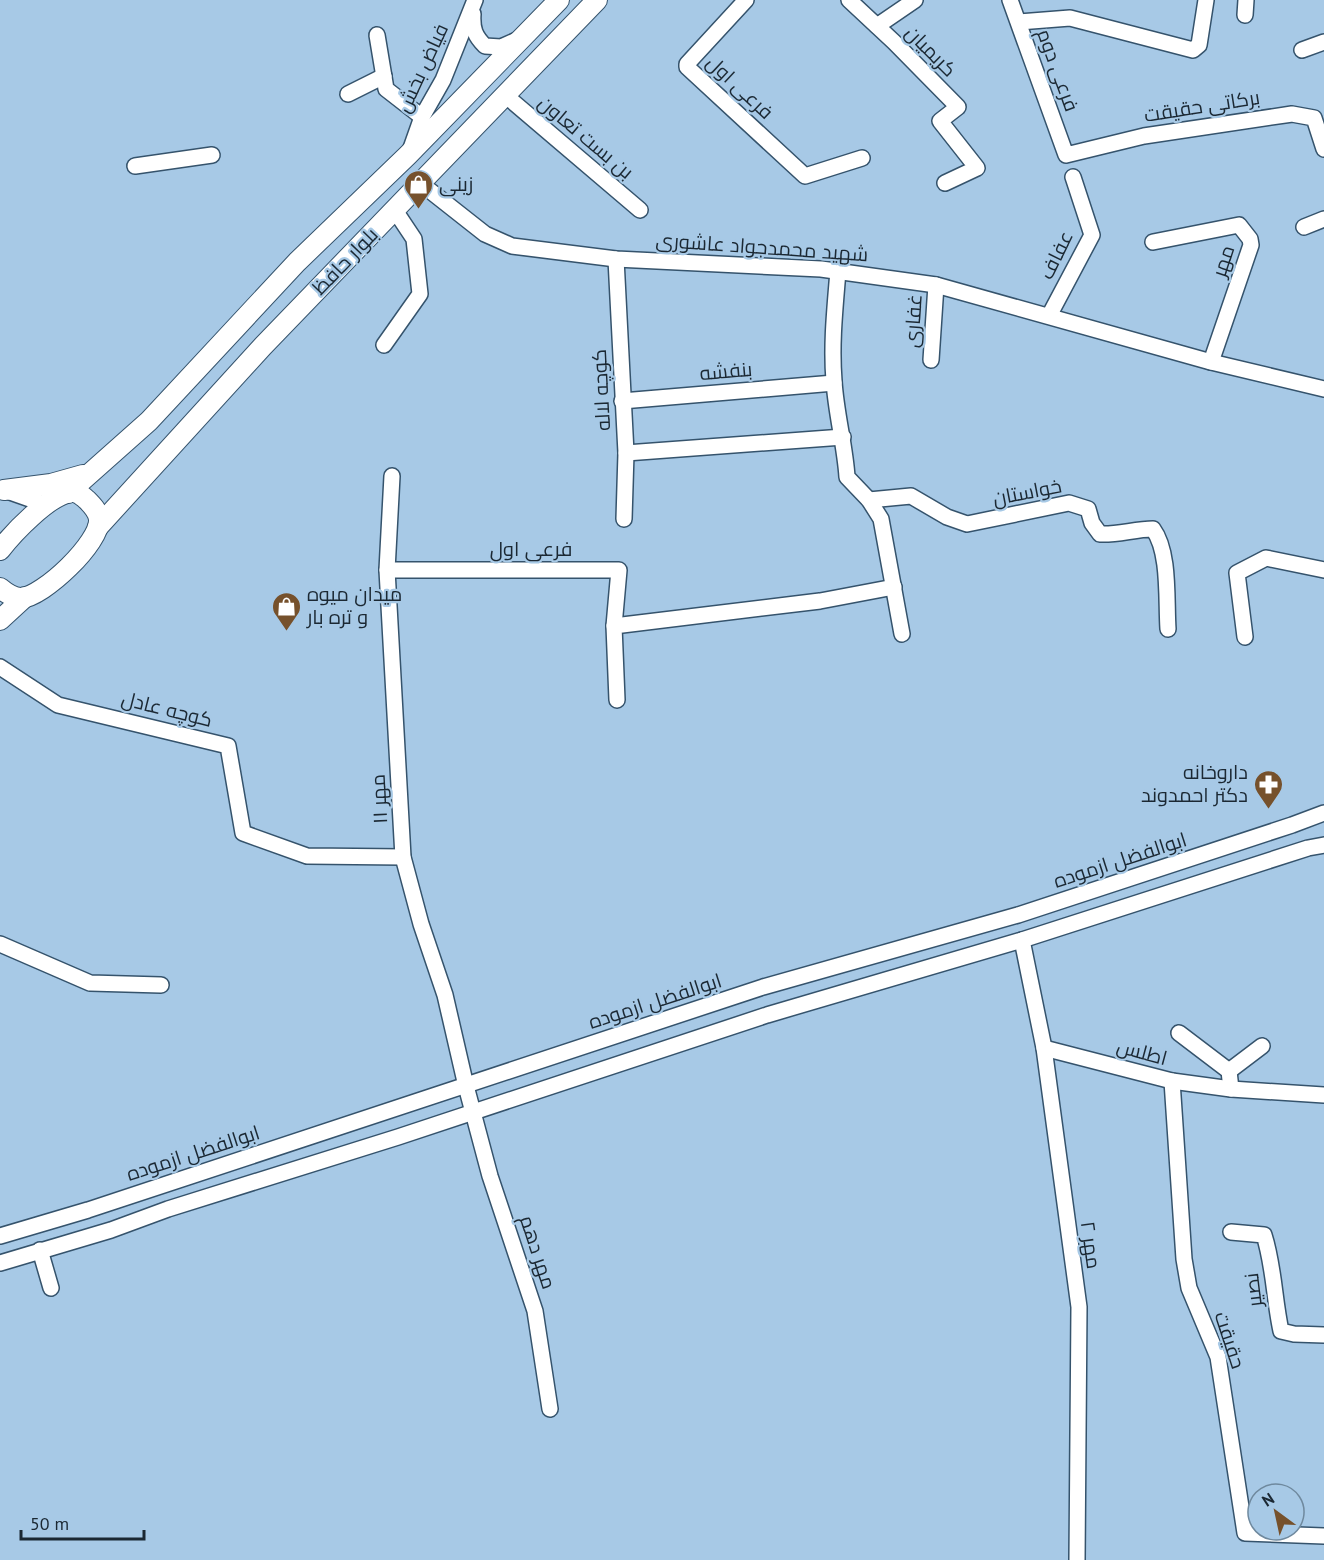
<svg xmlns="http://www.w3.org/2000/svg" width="1324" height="1560" viewBox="0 0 1324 1560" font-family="'PT Sans',Cairo,sans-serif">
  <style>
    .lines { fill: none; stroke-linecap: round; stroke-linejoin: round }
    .minor-casing { stroke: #35536c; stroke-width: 18 }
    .major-casing { stroke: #35536c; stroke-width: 22 }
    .minor { stroke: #fff; stroke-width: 15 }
    .major { stroke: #fff; stroke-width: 20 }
    .labels { text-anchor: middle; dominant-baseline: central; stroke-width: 4.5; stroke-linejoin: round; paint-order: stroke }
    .street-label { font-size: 20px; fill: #1b2833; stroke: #a7c9e6 }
    .poi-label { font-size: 20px; fill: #1b2833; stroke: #a7c9e6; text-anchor: start }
  </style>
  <rect width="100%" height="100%" fill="#a7c9e6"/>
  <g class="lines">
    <defs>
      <g id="minor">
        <path d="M 746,0 L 687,64 L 687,67 L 805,176 L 862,158"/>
        <path d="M 849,0 L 894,42 L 958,107 L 940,121 L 977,168 L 945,183"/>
        <path d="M 1010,0 L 1066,155 L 1144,136 L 1292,114 L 1314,118 L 1324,149"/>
        <path d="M 473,14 C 472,29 475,36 485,46 L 501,47 L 519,39"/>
        <path d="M 1245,15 L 1246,0"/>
        <path d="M 1019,22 L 1070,18 L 1193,50 L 1199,45 L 1206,0"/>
        <path d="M 877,26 L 915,0"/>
        <path d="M 377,35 L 386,89 L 422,117"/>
        <path d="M 1302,50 L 1324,42"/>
        <path d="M 348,94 L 384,76"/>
        <path d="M 505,95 L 640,210"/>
        <path d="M 410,151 L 422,117 L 443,80 L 475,0"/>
        <path d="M 135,166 L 212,155"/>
        <path d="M 419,182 L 485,234 L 512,246 L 616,259 L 821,269 L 936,285 L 1211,362 L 1324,389"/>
        <path d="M 1304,227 L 1324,219"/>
        <path d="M 1153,242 L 1239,225 L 1250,239 L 1251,245 L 1211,362"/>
        <path d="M 616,259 L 626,453 L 624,519"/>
        <path d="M 838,271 C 835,308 831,344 834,381 C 836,414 845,445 847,477 L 869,500 L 881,519 L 902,634"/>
        <path d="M 1049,316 L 1092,235 L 1073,177"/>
        <path d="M 384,345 L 420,294 L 414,239 L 394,209"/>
        <path d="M 931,360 L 936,285"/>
        <path d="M 622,401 L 834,383"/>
        <path d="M 626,453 L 843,437"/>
        <path d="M 392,476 L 387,570 L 403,857 L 421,924 L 445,995 L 466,1086 L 490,1176 L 535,1311 L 550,1409"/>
        <path d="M 7,491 L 47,505"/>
        <path d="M 869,500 L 911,496 L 947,517 L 967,524 L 1069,503 L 1088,509 L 1092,523 L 1100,534 C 1118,535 1135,529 1153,529 C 1170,552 1166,600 1168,629"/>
        <path d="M 387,570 L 619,570 L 614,626"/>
        <path d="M 1245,637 L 1237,573 L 1266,558 L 1324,570"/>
        <path d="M 0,667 L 58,705 L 228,746 L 243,833 L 307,856 L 403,857"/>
        <path d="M 617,700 L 614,626 L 820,601 L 894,587"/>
        <path d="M 1022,940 L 1044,1048 L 1079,1307 L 1077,1560"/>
        <path d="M 0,944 L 90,983 L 161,985"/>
        <path d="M 1179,1033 L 1229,1071 L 1231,1089"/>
        <path d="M 1044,1048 L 1172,1081 L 1231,1089 L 1324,1095"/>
        <path d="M 1229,1071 L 1262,1046"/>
        <path d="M 1172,1081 L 1184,1259 L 1189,1288 L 1218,1357 L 1245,1533 L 1324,1536"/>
        <path d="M 1231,1232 L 1264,1235 C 1274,1266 1274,1299 1281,1331 L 1294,1334 L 1324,1335"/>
        <path d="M 0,1236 L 88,1210 L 763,987 L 1018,915 L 1292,825 L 1324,813"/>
        <path d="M 40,1250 L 51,1288"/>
        <path d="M 0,1263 L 111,1230 L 168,1209 L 398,1137 L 767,1015 L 1022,940 L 1308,848 L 1324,845"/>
      </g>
      <g id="major">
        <path d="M 4,490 L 51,484 L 83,475"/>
        <path d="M 68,493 L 149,421 L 297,262 L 408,155 L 559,0"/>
        <path d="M 98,527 L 263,346 L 597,0"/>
        <path d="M 0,550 C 13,533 49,495 71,492 C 78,491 82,496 87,500 C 92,505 98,511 99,519 C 101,542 43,597 21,598 C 13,598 6,593 0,588"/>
        <path d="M 0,620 L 25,597"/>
      </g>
    </defs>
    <use href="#minor" class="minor-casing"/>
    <use href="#major" class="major-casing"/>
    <use href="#minor" class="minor"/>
    <use href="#major" class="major"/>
  </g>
  <defs>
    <symbol id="shop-pin" viewBox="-11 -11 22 30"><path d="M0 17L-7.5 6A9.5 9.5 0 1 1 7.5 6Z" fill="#76512c" stroke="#a7c9e6"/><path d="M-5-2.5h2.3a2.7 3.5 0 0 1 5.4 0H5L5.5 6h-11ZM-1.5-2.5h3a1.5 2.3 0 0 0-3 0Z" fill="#fff"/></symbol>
    <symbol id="pharmacy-pin" viewBox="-11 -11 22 30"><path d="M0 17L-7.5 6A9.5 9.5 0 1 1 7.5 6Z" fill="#76512c" stroke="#a7c9e6"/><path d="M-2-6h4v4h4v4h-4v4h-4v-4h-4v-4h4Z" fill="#fff"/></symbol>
  </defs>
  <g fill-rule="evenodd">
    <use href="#shop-pin" x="402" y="168" width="33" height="45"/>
    <use href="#shop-pin" x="270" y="590" width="33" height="45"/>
    <use href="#pharmacy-pin" x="1252" y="768" width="33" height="45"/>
  </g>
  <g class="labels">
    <g class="street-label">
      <text transform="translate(931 51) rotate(45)">کریمیان</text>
      <text transform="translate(422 68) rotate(-65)">فیاض بخش</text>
      <text transform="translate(1058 70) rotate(70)">فرعی دوم</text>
      <text transform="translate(740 87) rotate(43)">فرعی اول</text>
      <text transform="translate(1202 106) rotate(-9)">برکاتی حقیقت</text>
      <text transform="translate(586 137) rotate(40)">بن‌ بست تعاون</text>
      <text transform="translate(762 247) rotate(4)">شهید محمدجواد عاشوری</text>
      <text transform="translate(1056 255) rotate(-64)">عفاف</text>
      <text transform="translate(345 261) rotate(-46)">بلوار حافظ</text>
      <text transform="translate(1223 261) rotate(-72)">مهر</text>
      <text transform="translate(913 321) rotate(-86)">غفاری</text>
      <text transform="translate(726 371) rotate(-5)">بنفشه</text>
      <text transform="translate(601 390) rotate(-93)">کوچه لاله</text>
      <text transform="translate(1027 492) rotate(-11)">خواستان</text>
      <text x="531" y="549">فرعی اول</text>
      <text transform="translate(167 709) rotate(14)">کوچه عادل</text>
      <text transform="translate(379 799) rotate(-93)">مهر ۱۱</text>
      <text transform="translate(1120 860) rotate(-18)">ابوالفضل ازموده</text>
      <text transform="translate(655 1001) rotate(-18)">ابوالفضل ازموده</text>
      <text transform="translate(1142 1052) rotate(15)">اطلس</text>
      <text transform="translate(193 1153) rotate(-18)">ابوالفضل ازموده</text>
      <text transform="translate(1091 1245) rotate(82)">مهر ۲</text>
      <text transform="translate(538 1252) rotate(72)">مهر دهم</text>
      <text transform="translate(1253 1290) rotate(-97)">نصیر</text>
      <text transform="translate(1230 1340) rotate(72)">حقیقت</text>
    </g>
    <g class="poi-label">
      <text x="439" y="184">زینی</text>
      <text x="307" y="594">میدان میوه<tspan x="307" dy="23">و تره بار</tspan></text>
      <text x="1248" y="772" text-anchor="end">داروخانه<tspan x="1248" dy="23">دکتر احمدوند</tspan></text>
    </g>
  </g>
  <g transform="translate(1276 1512) rotate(327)"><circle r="28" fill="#a7c9e6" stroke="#6f899e" stroke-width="1.5"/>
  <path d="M0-4.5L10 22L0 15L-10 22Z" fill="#76512c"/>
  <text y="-9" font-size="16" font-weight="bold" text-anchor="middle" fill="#1b2833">N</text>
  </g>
  <path d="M21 1530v9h123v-9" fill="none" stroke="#1b2833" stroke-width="3"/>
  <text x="30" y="1530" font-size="18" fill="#1b2833" stroke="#a7c9e6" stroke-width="4.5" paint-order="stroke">50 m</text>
</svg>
